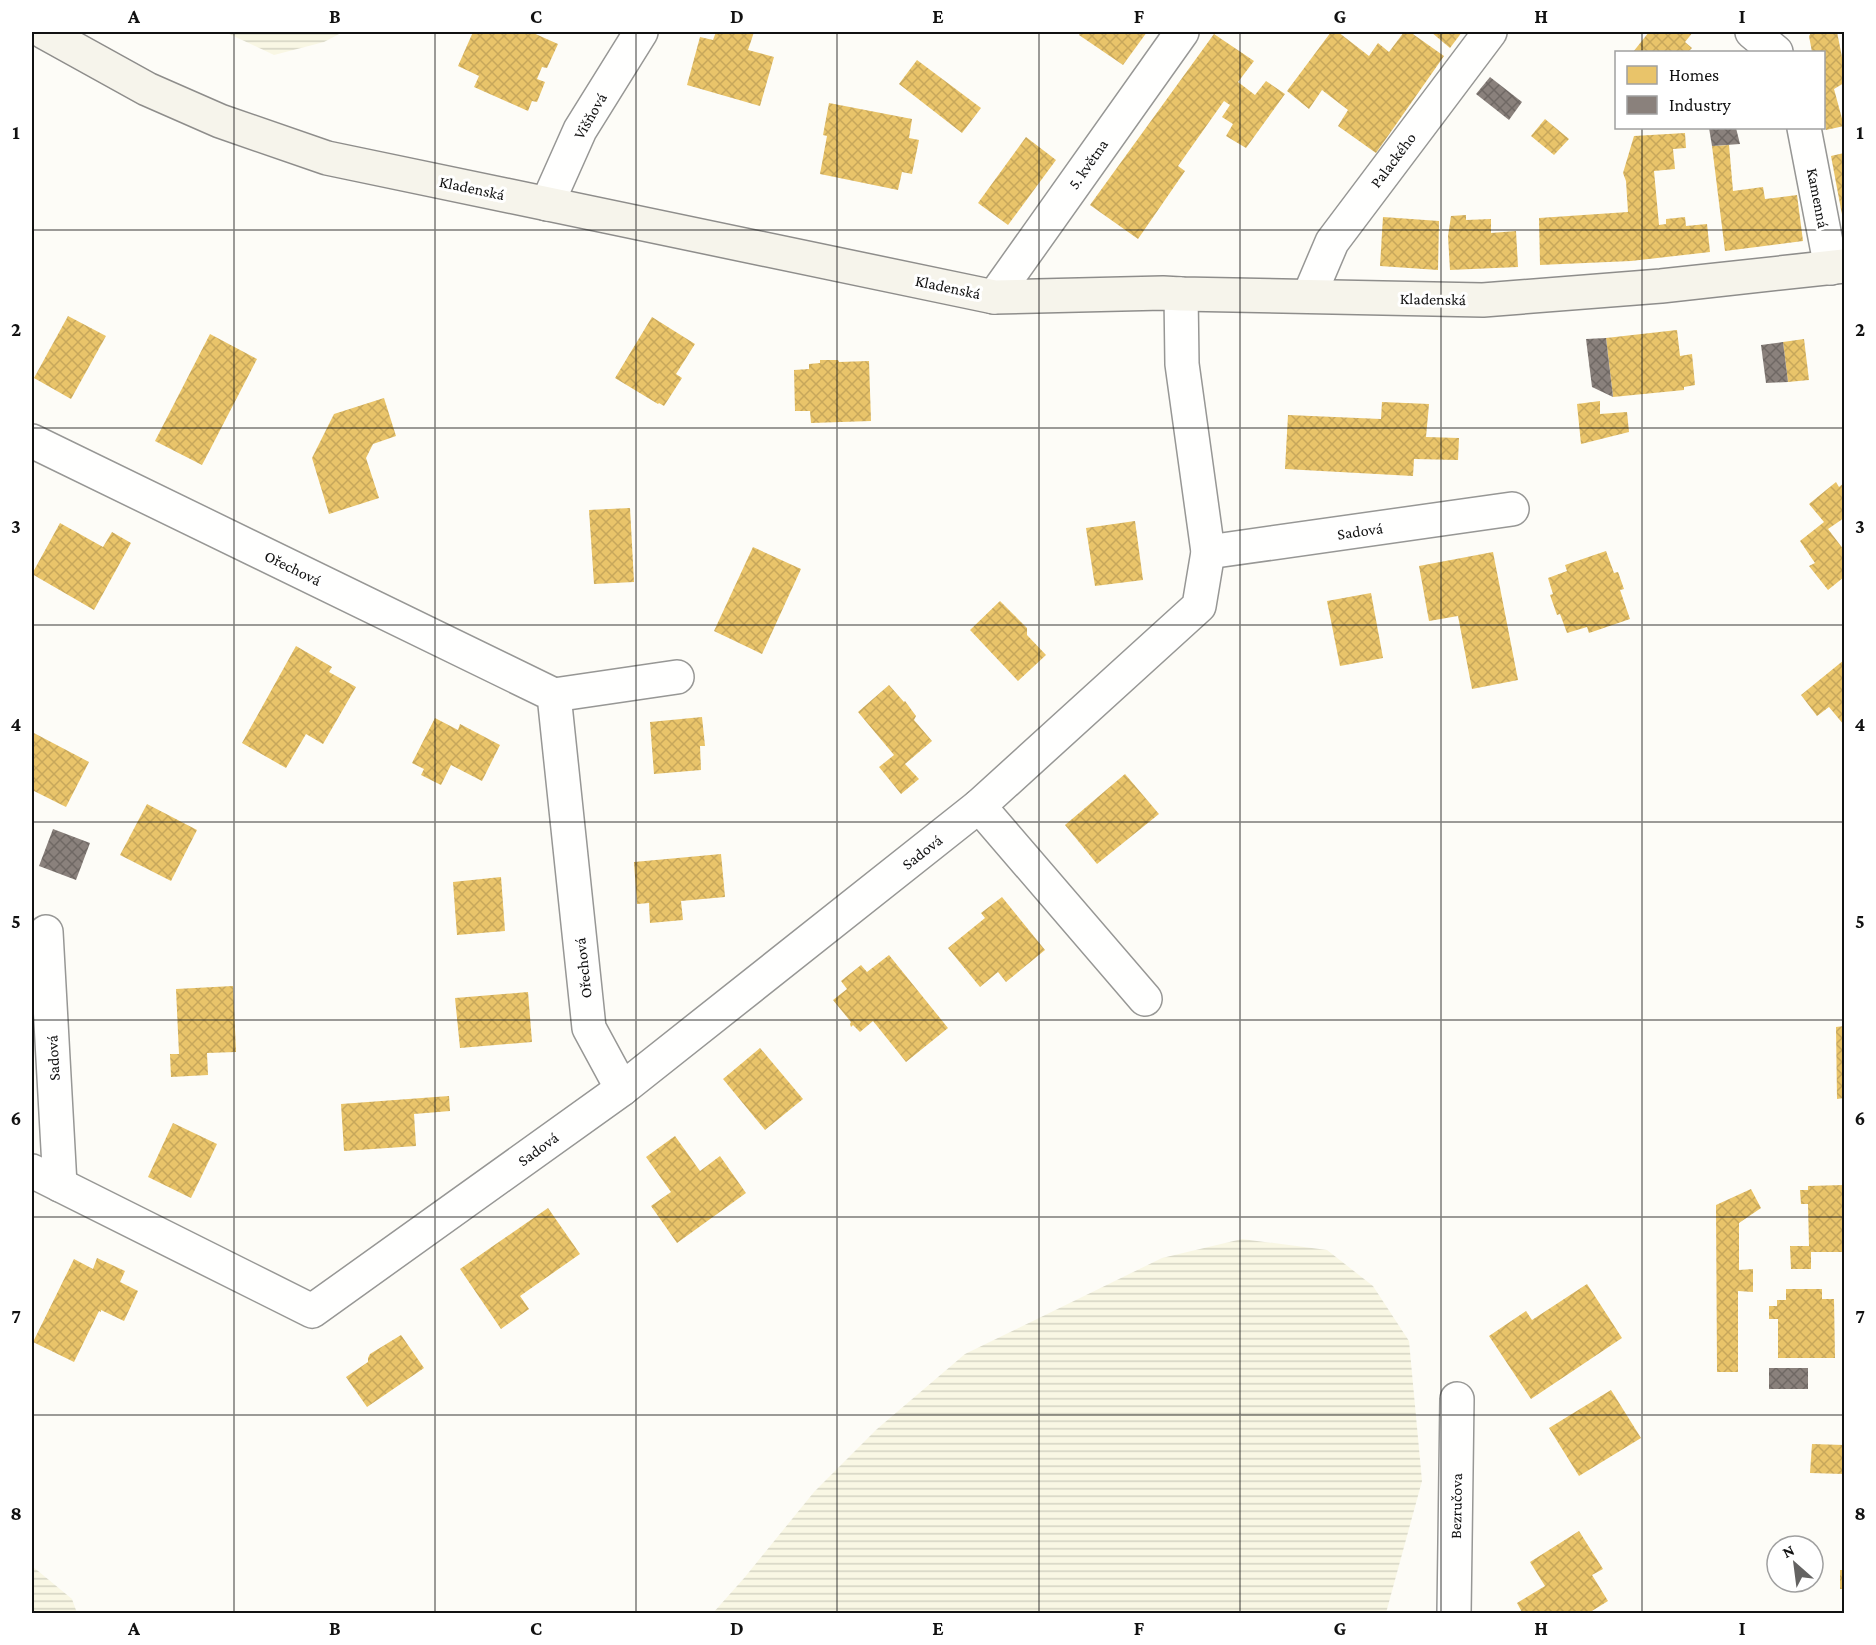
<svg xmlns="http://www.w3.org/2000/svg" width="1876" height="1645" viewBox="0 0 1876 1645" font-family="'Crimson Pro',serif">
  <style>
    .farmland { fill: url(#farmland-rules) }
    .homes { fill: url(#homes-cross-hatch) }
    .industry { fill: url(#industry-cross-hatch) }
    .lines { fill: none; stroke-linecap: round; stroke-linejoin: round }
    .street-casing { stroke: #979795; stroke-width: 36 }
    .secondary-casing { stroke: #8e8d8b; stroke-width: 36 }
    .street { stroke: #fffffe; stroke-width: 33 }
    .secondary { stroke: #f6f4eb; stroke-width: 33 }
    .grid { fill: none; stroke: #111; stroke-width: 1.5; stroke-opacity: 0.55 }
    .labels { text-anchor: middle; dominant-baseline: central; stroke-width: 6; stroke-linejoin: round; paint-order: stroke }
    .street-label { font-size: 16px; fill: #111; stroke: #fff }
    .neatline { fill: none; stroke: #111; stroke-width: 2 }
    .grid-label { font-size: 20px; text-anchor: middle; font-weight: bold; fill: #111 }
  </style>
  <defs>
    <pattern id="farmland-rules" width="6" height="5" patternUnits="userSpaceOnUse" patternTransform="scale(1.5)"><rect width="6" height="5" fill="#f9f7e4"/><path d="M0 2.5h6" fill="none" stroke="#d4d3c3"/></pattern>
    <pattern id="homes-cross-hatch" width="8" height="8" patternUnits="userSpaceOnUse" patternTransform="scale(1.5)"><rect width="8" height="8" fill="#e9c46a"/><path d="M0 0l8 8M0 8l8-8" fill="none" stroke="#c7a75b"/></pattern>
    <pattern id="industry-cross-hatch" width="8" height="8" patternUnits="userSpaceOnUse" patternTransform="scale(1.5)"><rect width="8" height="8" fill="#8a817c"/><path d="M0 0l8 8M0 8l8-8" fill="none" stroke="#6f6864"/></pattern>
  </defs>
  <rect width="100%" height="100%" fill="#fdfcf7"/>
  <g class="farmland">
    <path d="M 225,32 L 343,32 L 324,42 L 274,55 Z"/>
    <path d="M 1242,1239 L 1327,1250 L 1373,1286 L 1409,1341 L 1422,1481 L 1386,1613 L 713,1613 L 745,1577 L 814,1492 L 877,1429 L 965,1354 L 1162,1258 Z"/>
    <path d="M 32,1566 L 72,1599 L 77,1613 L 32,1613 Z"/>
  </g>
  <g class="homes">
    <path d="M 473,32 L 531,32 L 558,44 L 547,68 L 542,67 L 537,79 L 545,82 L 537,102 L 532,101 L 528,111 L 474,87 L 479,76 L 458,66 Z"/>
    <path d="M 716,32 L 754,32 L 748,50 L 774,57 L 760,106 L 687,85 L 700,37 L 713,40 Z"/>
    <path d="M 1081,32 L 1147,32 L 1123,65 L 1079,35 Z"/>
    <path d="M 1331,32 L 1338,32 L 1369,56 L 1378,43 L 1389,52 L 1404,32 L 1410,32 L 1444,56 L 1376,153 L 1338,126 L 1348,110 L 1322,90 L 1309,109 L 1287,91 Z"/>
    <path d="M 1431,32 L 1462,32 L 1450,48 Z"/>
    <path d="M 1649,32 L 1693,32 L 1685,42 L 1692,48 L 1688,52 L 1633,52 Z"/>
    <path d="M 1812,32 L 1837,32 L 1844,67 L 1844,83 L 1834,89 L 1844,126 L 1826,130 L 1824,115 L 1824,52 L 1812,52 L 1809,36 Z"/>
    <path d="M 1214,34 L 1254,61 L 1238,82 L 1255,95 L 1266,81 L 1285,94 L 1246,148 L 1226,136 L 1233,124 L 1222,117 L 1230,105 L 1224,101 L 1178,166 L 1185,171 L 1138,239 L 1090,205 Z"/>
    <path d="M 917,60 L 981,108 L 962,133 L 899,84 Z"/>
    <path d="M 829,103 L 912,119 L 909,138 L 919,140 L 912,174 L 902,172 L 898,190 L 820,174 L 827,136 L 823,135 Z"/>
    <path d="M 1545,119 L 1569,139 L 1554,155 L 1531,136 Z"/>
    <path d="M 1685,133 L 1686,148 L 1673,149 L 1675,169 L 1654,171 L 1659,225 L 1666,224 L 1666,219 L 1685,217 L 1686,226 L 1707,224 L 1710,252 L 1631,261 L 1540,265 L 1539,218 L 1628,212 L 1626,181 L 1623,173 L 1634,136 Z"/>
    <path d="M 1026,137 L 1056,160 L 1008,225 L 978,203 Z"/>
    <path d="M 1729,145 L 1733,191 L 1763,187 L 1765,199 L 1797,195 L 1803,241 L 1725,251 L 1712,146 Z"/>
    <path d="M 1844,153 L 1844,220 L 1843,220 L 1831,156 Z"/>
    <path d="M 1466,215 L 1466,220 L 1491,219 L 1491,233 L 1516,231 L 1518,267 L 1450,270 L 1448,236 L 1451,216 Z"/>
    <path d="M 1383,217 L 1439,221 L 1438,270 L 1380,266 Z"/>
    <path d="M 68,316 L 106,336 L 71,399 L 34,378 Z"/>
    <path d="M 652,317 L 695,344 L 676,374 L 682,378 L 664,406 L 659,403 L 658,404 L 615,378 Z"/>
    <path d="M 1677,330 L 1680,356 L 1692,354 L 1695,385 L 1684,387 L 1684,390 L 1613,397 L 1606,338 Z"/>
    <path d="M 210,334 L 257,359 L 202,465 L 155,441 Z"/>
    <path d="M 1804,339 L 1809,380 L 1788,382 L 1783,342 Z"/>
    <path d="M 820,360 L 838,360 L 839,362 L 869,361 L 871,421 L 811,423 L 810,411 L 795,411 L 794,370 L 809,369 L 809,364 L 820,363 Z"/>
    <path d="M 384,398 L 396,436 L 373,444 L 366,458 L 379,498 L 329,514 L 312,458 L 334,414 Z"/>
    <path d="M 1600,401 L 1600,414 L 1627,412 L 1629,432 L 1581,444 L 1577,404 Z"/>
    <path d="M 1382,402 L 1429,404 L 1426,437 L 1459,438 L 1458,460 L 1414,459 L 1413,476 L 1285,469 L 1288,415 L 1381,419 Z"/>
    <path d="M 1836,482 L 1839,487 L 1844,483 L 1844,518 L 1828,529 L 1844,550 L 1844,577 L 1828,590 L 1809,566 L 1815,563 L 1800,541 L 1824,522 L 1809,504 Z"/>
    <path d="M 630,508 L 634,582 L 594,584 L 589,510 Z"/>
    <path d="M 1135,521 L 1143,580 L 1095,586 L 1086,528 Z"/>
    <path d="M 60,523 L 103,547 L 112,532 L 131,543 L 94,610 L 32,574 Z"/>
    <path d="M 753,547 L 801,569 L 762,654 L 714,631 Z"/>
    <path d="M 1606,551 L 1614,573 L 1618,572 L 1624,589 L 1620,590 L 1630,619 L 1589,633 L 1587,627 L 1567,633 L 1560,614 L 1557,615 L 1550,595 L 1553,594 L 1548,578 L 1567,571 L 1565,565 Z"/>
    <path d="M 1493,552 L 1518,680 L 1472,689 L 1458,616 L 1429,621 L 1419,566 Z"/>
    <path d="M 1371,593 L 1383,658 L 1340,666 L 1327,601 Z"/>
    <path d="M 1000,601 L 1027,628 L 1027,635 L 1046,655 L 1018,681 L 970,630 Z"/>
    <path d="M 296,646 L 332,667 L 329,672 L 356,687 L 323,744 L 306,734 L 286,768 L 242,743 Z"/>
    <path d="M 1844,660 L 1844,725 L 1829,707 L 1817,716 L 1801,695 Z"/>
    <path d="M 889,685 L 904,702 L 905,701 L 916,716 L 914,720 L 932,741 L 905,764 L 919,779 L 901,794 L 879,767 L 894,755 L 858,712 Z"/>
    <path d="M 702,717 L 705,746 L 700,746 L 701,770 L 654,774 L 650,722 Z"/>
    <path d="M 435,718 L 458,730 L 460,724 L 500,745 L 482,781 L 451,765 L 441,785 L 421,775 L 424,769 L 412,763 Z"/>
    <path d="M 32,732 L 89,762 L 66,807 L 32,790 Z"/>
    <path d="M 1125,774 L 1159,814 L 1097,864 L 1065,825 Z"/>
    <path d="M 147,804 L 197,830 L 171,881 L 120,855 Z"/>
    <path d="M 721,854 L 725,897 L 681,901 L 683,920 L 650,923 L 649,903 L 637,904 L 634,862 Z"/>
    <path d="M 501,877 L 505,931 L 457,935 L 453,882 Z"/>
    <path d="M 1002,897 L 1045,950 L 1006,982 L 998,972 L 980,987 L 948,948 L 985,918 L 981,913 Z"/>
    <path d="M 889,955 L 948,1028 L 906,1062 L 873,1021 L 860,1032 L 853,1025 L 851,1027 L 850,1024 L 851,1022 L 833,1000 L 847,989 L 841,981 L 861,965 L 867,972 Z"/>
    <path d="M 233,986 L 236,1052 L 207,1053 L 208,1075 L 171,1077 L 170,1054 L 179,1054 L 176,989 Z"/>
    <path d="M 528,992 L 532,1042 L 460,1048 L 455,998 Z"/>
    <path d="M 1844,1026 L 1844,1098 L 1837,1099 L 1836,1027 Z"/>
    <path d="M 760,1048 L 803,1099 L 765,1130 L 723,1079 Z"/>
    <path d="M 449,1096 L 450,1111 L 414,1114 L 416,1146 L 344,1151 L 341,1104 Z"/>
    <path d="M 173,1123 L 217,1144 L 191,1198 L 148,1177 Z"/>
    <path d="M 675,1136 L 700,1171 L 720,1156 L 746,1193 L 677,1243 L 651,1206 L 671,1192 L 646,1157 Z"/>
    <path d="M 1844,1185 L 1844,1252 L 1811,1252 L 1811,1269 L 1791,1269 L 1790,1246 L 1809,1246 L 1808,1204 L 1801,1204 L 1800,1190 L 1808,1190 L 1808,1186 Z"/>
    <path d="M 1751,1189 L 1761,1208 L 1739,1223 L 1739,1270 L 1753,1269 L 1753,1292 L 1738,1291 L 1738,1372 L 1717,1372 L 1716,1205 Z"/>
    <path d="M 548,1208 L 580,1254 L 520,1296 L 529,1309 L 501,1329 L 460,1269 Z"/>
    <path d="M 97,1258 L 125,1271 L 120,1282 L 138,1291 L 124,1321 L 101,1310 L 101,1312 L 99,1311 L 74,1362 L 33,1342 L 74,1259 L 93,1269 Z"/>
    <path d="M 1587,1284 L 1622,1338 L 1531,1399 L 1489,1336 L 1526,1311 L 1532,1320 Z"/>
    <path d="M 1786,1289 L 1822,1289 L 1822,1299 L 1834,1299 L 1835,1358 L 1778,1358 L 1778,1319 L 1769,1319 L 1769,1306 L 1777,1306 L 1777,1300 L 1786,1300 Z"/>
    <path d="M 401,1335 L 424,1368 L 367,1407 L 346,1377 L 368,1362 L 368,1358 L 370,1354 Z"/>
    <path d="M 1611,1390 L 1641,1438 L 1579,1476 L 1549,1428 Z"/>
    <path d="M 1812,1444 L 1844,1445 L 1844,1474 L 1810,1473 Z"/>
    <path d="M 1579,1531 L 1603,1569 L 1592,1575 L 1608,1601 L 1587,1614 L 1523,1614 L 1517,1603 L 1545,1586 L 1530,1562 Z"/>
    <rect x="1840" y="1570" width="4" height="19"/>
  </g>
  <g class="industry">
    <path d="M 1490,77 L 1522,102 L 1509,120 L 1476,94 Z"/>
    <path d="M 1709,128 L 1736,128 L 1740,144 L 1712,146 Z"/>
    <path d="M 1606,338 L 1613,397 L 1592,387 L 1586,339 Z"/>
    <path d="M 1783,342 L 1788,382 L 1766,383 L 1761,345 Z"/>
    <path d="M 53,829 L 90,843 L 76,880 L 39,866 Z"/>
    <rect x="1769" y="1368" width="39" height="21"/>
  </g>
  <g class="lines">
    <defs>
      <g id="street">
        <path d="M 1752,32 L 1776,52"/>
        <path d="M 1804,128 L 1831,268"/>
        <path d="M 547,204 L 580,130 L 641,32"/>
        <path d="M 1309,296 L 1332,242 L 1490,32"/>
        <path d="M 994,297 L 1182,32"/>
        <path d="M 32,441 L 554,695 L 589,1028 L 622,1089"/>
        <path d="M 1208,552 L 1512,509"/>
        <path d="M 554,695 L 677,677"/>
        <path d="M 979,806 L 1145,999"/>
        <path d="M 46,932 L 60,1185"/>
        <path d="M 32,1171 L 312,1311 L 622,1089 L 979,806 L 1199,606 L 1208,552 L 1182,364 L 1181,294"/>
        <path d="M 1454,1614 L 1457,1399"/>
      </g>
      <path id="secondary" d="M 44,32 L 147,89 L 220,121 L 327,158 L 994,297 L 1163,293 L 1181,294 L 1483,300 L 1661,286 L 1844,266"/>
    </defs>
    <use href="#street" class="street-casing"/>
    <use href="#secondary" class="secondary-casing"/>
    <use href="#street" class="street"/>
    <use href="#secondary" class="secondary"/>
  </g>
  <path class="grid" d="M 234,32 L 234,1614M 435,32 L 435,1614M 636,32 L 636,1614M 837,32 L 837,1614M 1039,32 L 1039,1614M 1240,32 L 1240,1614M 1441,32 L 1441,1614M 1642,32 L 1642,52M 1642,128 L 1642,1614M 32,230 L 1844,230M 32,428 L 1844,428M 32,625 L 1844,625M 32,822 L 1844,822M 32,1020 L 1844,1020M 32,1217 L 1844,1217M 32,1415 L 1844,1415"/>
  <g class="labels">
    <g class="street-label">
      <text transform="translate(590 116) rotate(-60)">Višňová</text>
      <text transform="translate(1393 160) rotate(-53)">Palackého</text>
      <text transform="translate(1088 164) rotate(-55)">5. května</text>
      <text transform="translate(472 188) rotate(12)">Kladenská</text>
      <text transform="translate(1818 198) rotate(79)">Kamenná</text>
      <text transform="translate(948 287) rotate(12)">Kladenská</text>
      <text transform="translate(1433 299) rotate(1)">Kladenská</text>
      <text transform="translate(1360 531) rotate(-8)">Sadová</text>
      <text transform="translate(293 568) rotate(26)">Ořechová</text>
      <text transform="translate(922 852) rotate(-38)">Sadová</text>
      <text transform="translate(583 968) rotate(-96)">Ořechová</text>
      <text transform="translate(53 1058) rotate(-93)">Sadová</text>
      <text transform="translate(538 1149) rotate(-36)">Sadová</text>
      <text transform="translate(1456 1506) rotate(-89)">Bezručova</text>
    </g>
  </g>
  <rect width="1876" height="1645" fill="none" stroke="#ffffff" stroke-width="66"/>
  <rect x="1615" y="51" width="210" height="78" fill="#ffffff" stroke="#a0a0a0" stroke-width="1.5"/>
  <rect x="1627" y="66" width="30" height="18" fill="#e9c46a" stroke="#a0a0a0" stroke-width="1.5"/>
  <text x="1669" y="81" font-size="18" fill="#111111">Homes</text>
  <rect x="1627" y="96" width="30" height="18" fill="#8a817c" stroke="#a0a0a0" stroke-width="1.5"/>
  <text x="1669" y="111" font-size="18" fill="#111111">Industry</text>
  <g transform="translate(1795 1564) rotate(332)"><circle r="28" fill="#ffffff" stroke="#a0a0a0" stroke-width="1.5"/>
  <path d="M0-4.5L10 22L0 15L-10 22Z" fill="#646362"/>
  <text y="-9" font-size="16" font-weight="bold" text-anchor="middle" fill="#111111">N</text>
  </g>
  <rect x="33" y="33" width="1810" height="1579" class="neatline"/>
  <g class="grid-label">
    <text x="134" y="23">A</text>
    <text x="335" y="23">B</text>
    <text x="536" y="23">C</text>
    <text x="737" y="23">D</text>
    <text x="938" y="23">E</text>
    <text x="1139" y="23">F</text>
    <text x="1340" y="23">G</text>
    <text x="1541" y="23">H</text>
    <text x="1742" y="23">I</text>
    <text x="16" y="139">1</text>
    <text x="1860" y="139">1</text>
    <text x="16" y="336">2</text>
    <text x="1860" y="336">2</text>
    <text x="16" y="533">3</text>
    <text x="1860" y="533">3</text>
    <text x="16" y="731">4</text>
    <text x="1860" y="731">4</text>
    <text x="16" y="928">5</text>
    <text x="1860" y="928">5</text>
    <text x="16" y="1125">6</text>
    <text x="1860" y="1125">6</text>
    <text x="16" y="1323">7</text>
    <text x="1860" y="1323">7</text>
    <text x="16" y="1520">8</text>
    <text x="1860" y="1520">8</text>
    <text x="134" y="1635">A</text>
    <text x="335" y="1635">B</text>
    <text x="536" y="1635">C</text>
    <text x="737" y="1635">D</text>
    <text x="938" y="1635">E</text>
    <text x="1139" y="1635">F</text>
    <text x="1340" y="1635">G</text>
    <text x="1541" y="1635">H</text>
    <text x="1742" y="1635">I</text>
  </g>
</svg>
